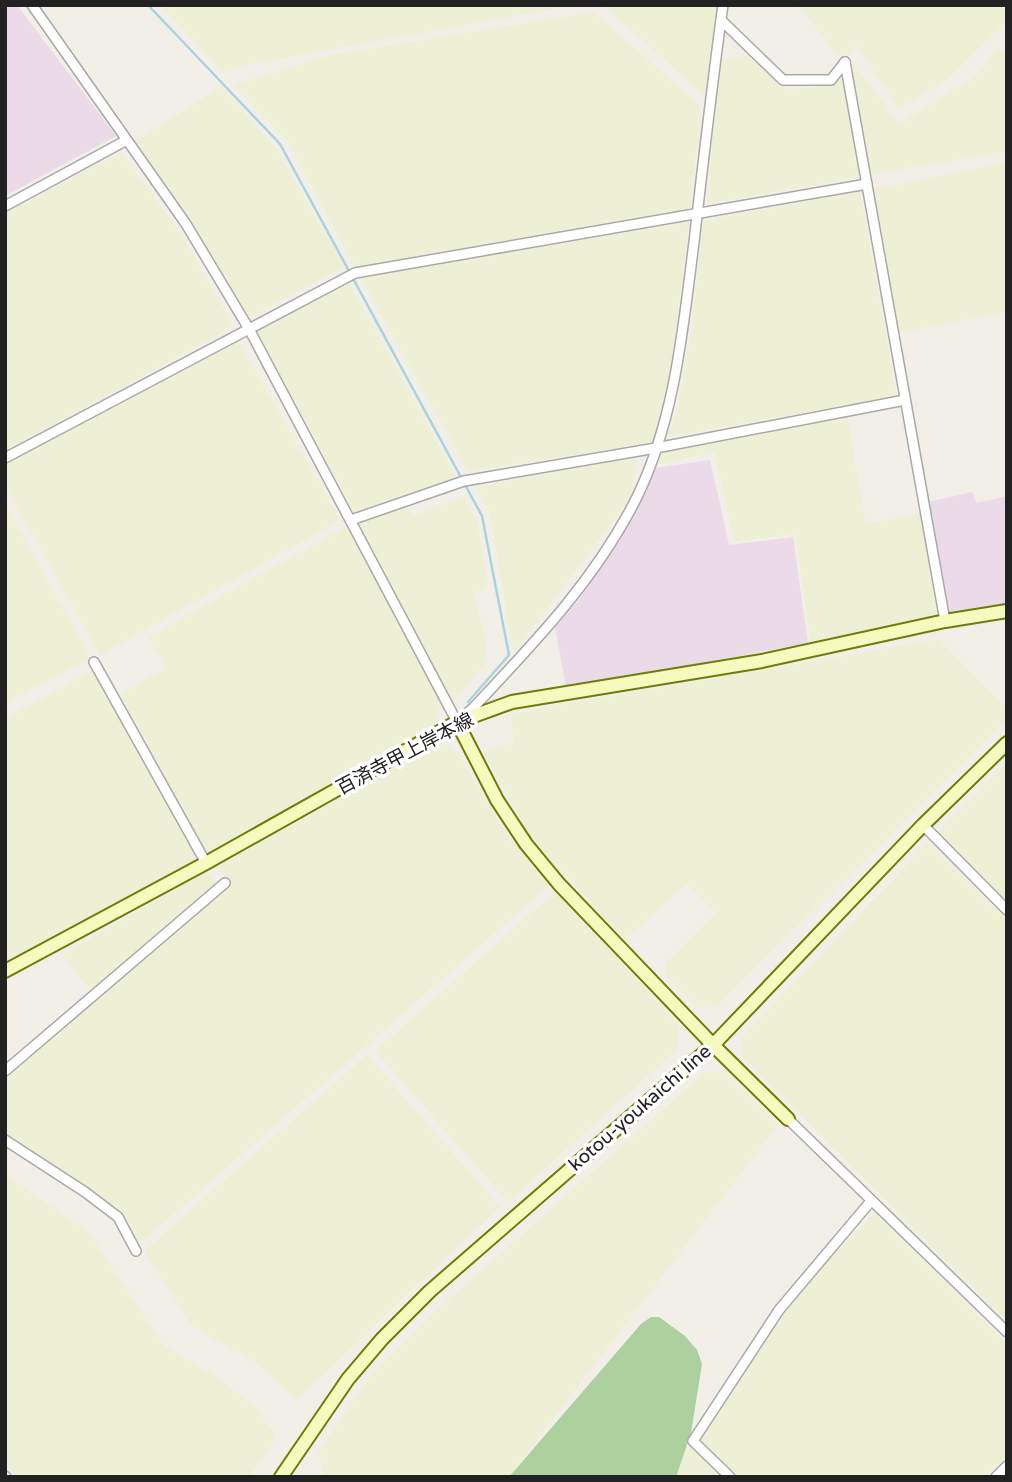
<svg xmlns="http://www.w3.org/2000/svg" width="1012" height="1482" viewBox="0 0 1012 1482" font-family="'Varela Round','Noto Sans JP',sans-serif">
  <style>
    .industrial { fill: #ebdbe8 }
    .farmland { fill: #eef0d5 }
    .forest { fill: #add19e }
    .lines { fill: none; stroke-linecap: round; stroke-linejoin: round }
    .stream { stroke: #aad3df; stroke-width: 2.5 }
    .street-casing { stroke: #a9a9a9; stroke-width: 12 }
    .secondary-casing { stroke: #707d05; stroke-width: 16 }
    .street { stroke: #fff; stroke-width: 9 }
    .secondary { stroke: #f7fabf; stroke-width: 12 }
    .labels { text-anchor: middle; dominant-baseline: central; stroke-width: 7; stroke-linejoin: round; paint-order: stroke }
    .street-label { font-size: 19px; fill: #222; stroke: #fff }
  </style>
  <rect width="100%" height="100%" fill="#f2efe9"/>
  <g class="industrial">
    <path d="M 5,5 L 17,5 L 116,136 L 5,196 Z"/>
    <path d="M 710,460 L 729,545 L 793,537 L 808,643 L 566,688 L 555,627 L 579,600 L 627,527 L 655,468 Z"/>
    <path d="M 972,492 L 977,503 L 1007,496 L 1007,605 L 949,615 L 928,502 Z"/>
  </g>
  <g class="farmland">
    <path d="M 160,5 L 574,5 L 241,66 L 224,73 Z"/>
    <path d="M 603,5 L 717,5 L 707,94 L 701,93 Z"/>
    <path d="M 797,5 L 1007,5 L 1007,21 L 948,79 L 899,109 L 857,45 L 842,60 Z"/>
    <path d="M 594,12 L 701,107 L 690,208 L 355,267 L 288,142 L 233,85 L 327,56 Z"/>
    <path d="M 997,49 L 1007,55 L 1007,151 L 869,175 L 848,65 L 851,62 L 900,124 L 976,76 Z"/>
    <path d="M 753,55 L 786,89 L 832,86 L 839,76 L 844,80 L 858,177 L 708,204 L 715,97 L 721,60 Z"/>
    <path d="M 221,87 L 277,149 L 344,267 L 250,317 L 134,142 Z"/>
    <path d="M 121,152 L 181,233 L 233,327 L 5,451 L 5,213 Z"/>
    <path d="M 1007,162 L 1007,312 L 897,333 L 873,189 Z"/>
    <path d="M 860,191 L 897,396 L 667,437 L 676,414 L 692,329 L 703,221 Z"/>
    <path d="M 689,222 L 669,386 L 652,442 L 469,472 L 361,278 Z"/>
    <path d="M 349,282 L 457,479 L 354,512 L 255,329 Z"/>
    <path d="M 238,341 L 340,520 L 100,655 L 5,485 L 5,465 Z"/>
    <path d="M 847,415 L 866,524 L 920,514 L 938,615 L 810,642 L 795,534 L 734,542 L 715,452 L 656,465 L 661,451 Z"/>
    <path d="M 635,457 L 636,468 L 629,500 L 513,654 L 490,513 L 476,487 Z"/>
    <path d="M 464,497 L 478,525 L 488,585 L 474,593 L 487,645 L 484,665 L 456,699 L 439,707 L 433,729 L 206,852 L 120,694 L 166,668 L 148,637 L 346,527 L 405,505 L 413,516 Z"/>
    <path d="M 5,504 L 91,659 L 5,703 Z"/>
    <path d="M 939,639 L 1007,709 L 1007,719 L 717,1006 L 700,1008 L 666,976 L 665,964 L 716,913 L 686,884 L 625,940 L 534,842 L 483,753 L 514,742 L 510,714 Z"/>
    <path d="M 95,669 L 197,859 L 5,961 L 5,719 Z"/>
    <path d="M 441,743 L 457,752 L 508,837 L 551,884 L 136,1247 L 118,1213 L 5,1135 L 5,1077 L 230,884 L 216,867 Z"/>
    <path d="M 1007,763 L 1007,904 L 936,834 Z"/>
    <path d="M 928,843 L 1007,920 L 1007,1322 L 741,1055 L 744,1035 Z"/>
    <path d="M 206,872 L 216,883 L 92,992 L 62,955 Z"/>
    <path d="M 556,891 L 678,1024 L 678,1049 L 508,1202 L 375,1051 Z"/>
    <path d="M 367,1055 L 500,1207 L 297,1400 L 259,1365 L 191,1325 L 144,1251 Z"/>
    <path d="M 725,1071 L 778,1125 L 509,1477 L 325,1477 L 318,1453 L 368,1379 L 431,1315 L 704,1073 Z"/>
    <path d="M 5,1174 L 90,1234 L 164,1346 L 216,1376 L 256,1408 L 273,1432 L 275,1440 L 249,1477 L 18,1477 L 5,1463 Z"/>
    <path d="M 874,1213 L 1007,1344 L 1007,1467 L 995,1465 L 984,1477 L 665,1477 L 706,1428 L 776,1322 L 803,1287 Z"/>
  </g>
  <path class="forest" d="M 651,1317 L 659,1317 L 685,1336 L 697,1350 L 702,1364 L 691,1433 L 676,1477 L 509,1477 L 641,1324 Z"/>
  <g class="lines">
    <path class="stream" d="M 148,5 L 280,144 L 482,516 L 509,655 L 468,702"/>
    <defs>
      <g id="street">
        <path d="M 32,5 L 186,224 L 249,329 L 457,722 L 474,707 C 535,642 595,580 636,499 C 675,420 683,328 694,242 C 703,163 712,84 723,5"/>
        <path d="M 721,20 L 783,80 L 831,80 L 845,62"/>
        <path d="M 845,62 L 945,621"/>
        <path d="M 5,206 L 125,141"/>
        <path d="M 5,458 L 355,273 L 867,184"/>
        <path d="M 351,520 L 464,481 L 656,448 L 905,400"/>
        <path d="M 94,662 L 206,863"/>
        <path d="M 923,825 L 1007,910"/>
        <path d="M 5,1071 L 225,883"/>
        <path d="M 788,1119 L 1007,1332"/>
        <path d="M 5,1140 L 85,1192 L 118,1217 L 136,1251"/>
        <path d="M 5,1476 L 6,1477"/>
        <path d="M 730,1477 L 693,1441 L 779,1310 L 871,1201"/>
        <path d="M 996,1477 L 1007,1466"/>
      </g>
      <g id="secondary">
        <path d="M 457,722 L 497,800 L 526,844 L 559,884 L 713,1045 L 788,1119"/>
        <path d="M 5,971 L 206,863 L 457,722 L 512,702 L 762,661 L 945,621 L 1007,611"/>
        <path d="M 281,1477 L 348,1379 L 382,1339 L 430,1291 L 713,1045 L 923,825 L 1007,743"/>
      </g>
    </defs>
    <use href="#street" class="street-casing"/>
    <use href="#secondary" class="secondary-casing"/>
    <use href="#street" class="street"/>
    <use href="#secondary" class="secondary"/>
  </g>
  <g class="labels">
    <g class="street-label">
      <text transform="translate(405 754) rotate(-28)">百済寺甲上岸本線</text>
      <text transform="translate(640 1108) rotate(-41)">kotou-youkaichi line</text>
    </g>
  </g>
  <rect width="1012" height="1482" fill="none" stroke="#222222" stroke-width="14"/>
</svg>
